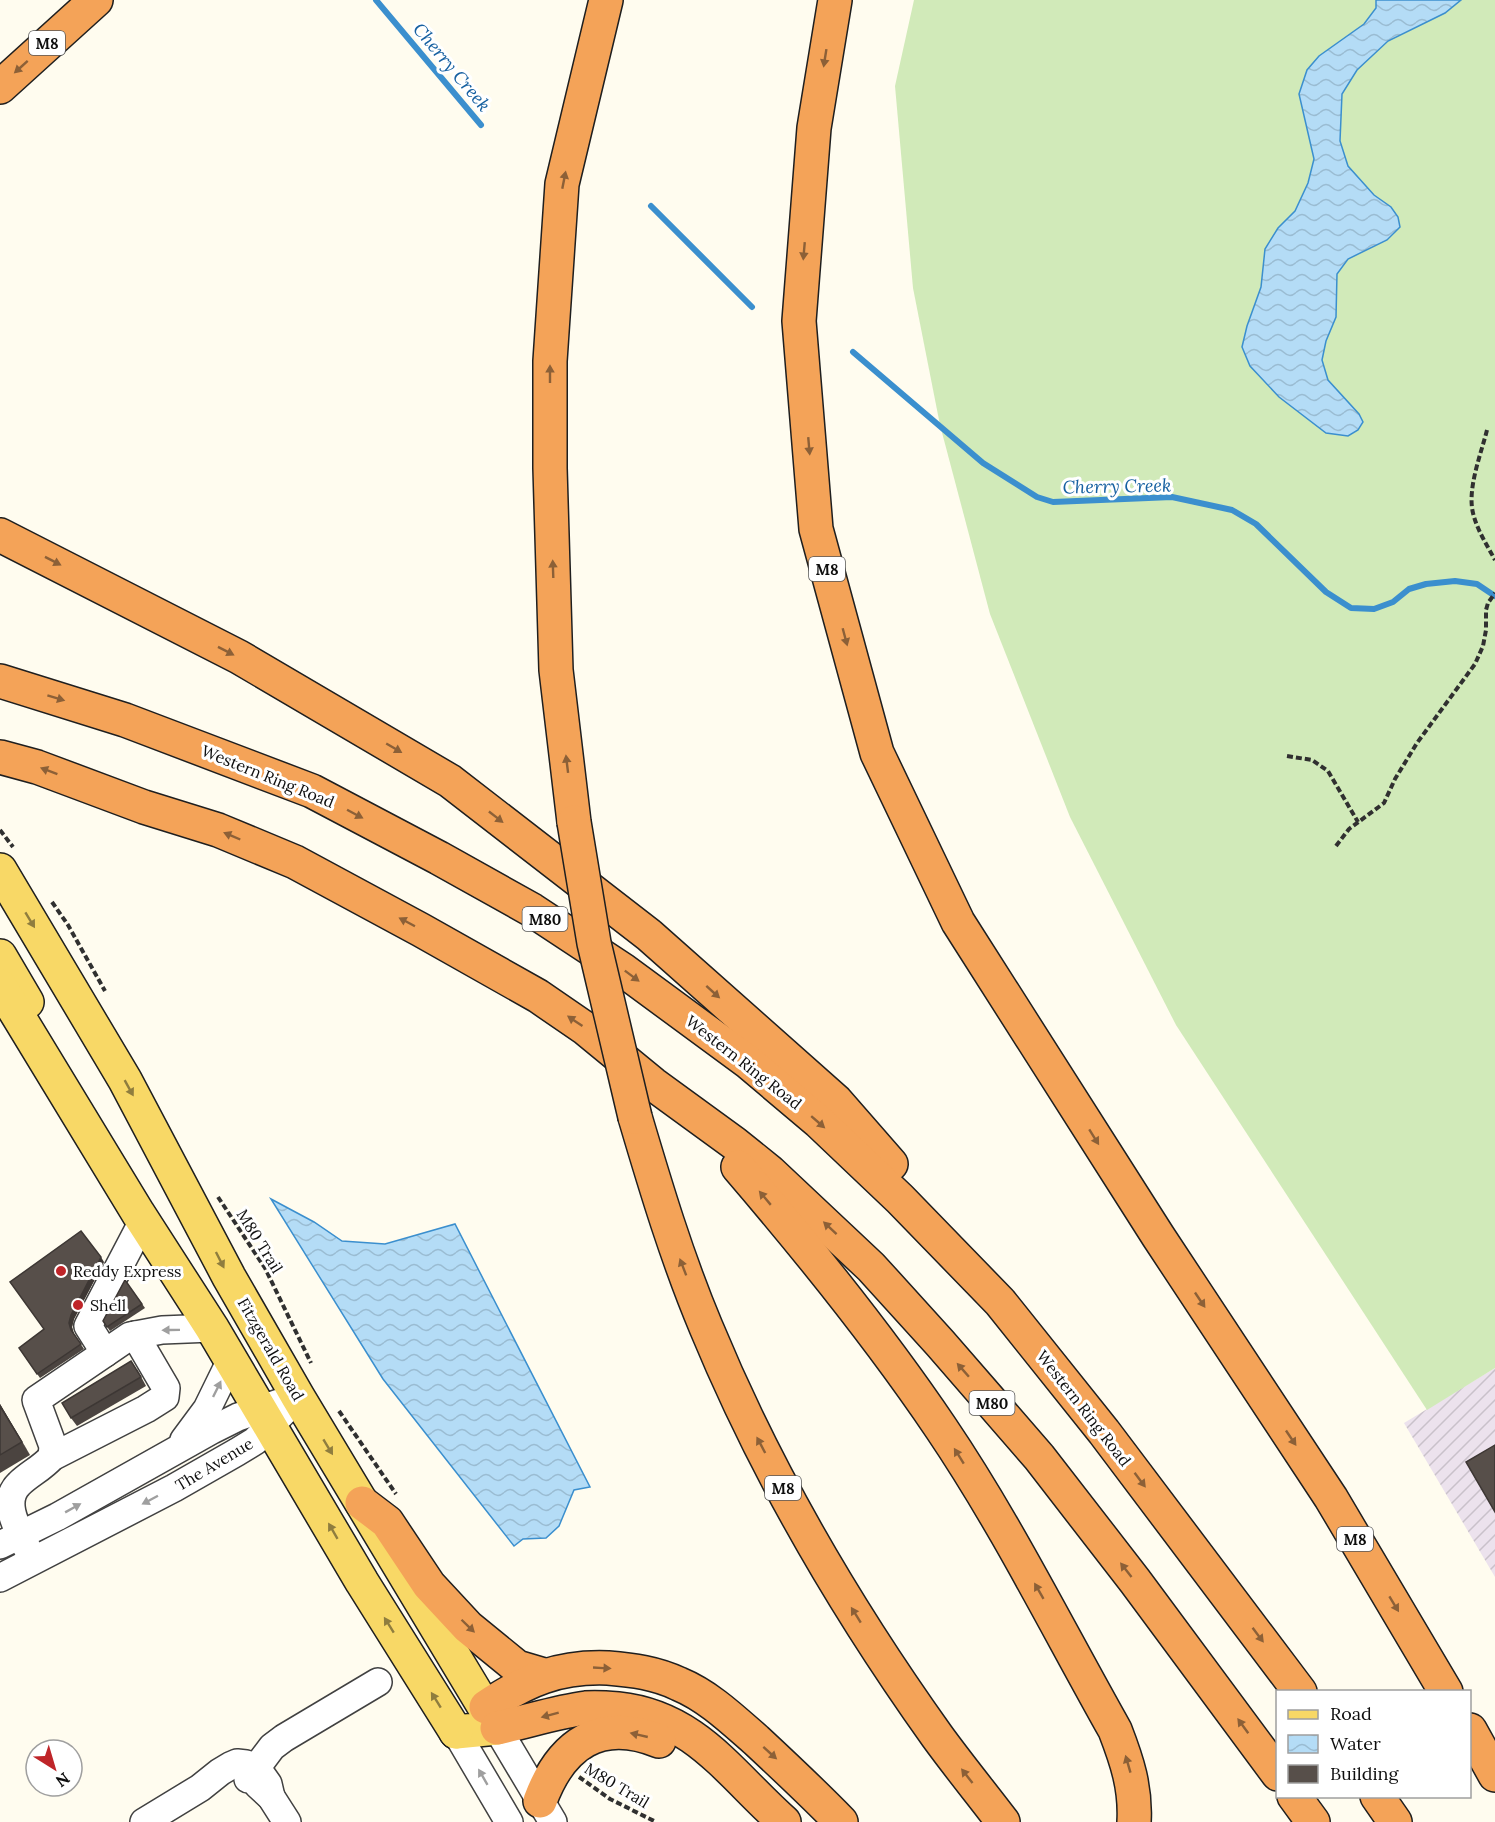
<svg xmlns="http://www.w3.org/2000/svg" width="1495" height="1822" viewBox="0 0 1495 1822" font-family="Lora,serif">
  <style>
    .industrial { fill: url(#industrial-furrows) }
    .grass { fill: #d1eab9 }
    .water { fill: url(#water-waves); stroke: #3b8fce; stroke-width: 1.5 }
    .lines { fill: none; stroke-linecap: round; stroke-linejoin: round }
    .stream { stroke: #3b8fce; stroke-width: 6 }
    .minor-casing { stroke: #414141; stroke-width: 30 }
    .major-casing { stroke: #1f1f1f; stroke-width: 36 }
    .highway-casing { stroke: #1f1f1f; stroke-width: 36 }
    .path { stroke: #303030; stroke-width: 4; stroke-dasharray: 6 3; stroke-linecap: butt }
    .minor { stroke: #fff; stroke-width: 27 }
    .major { stroke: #f8d866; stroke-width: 33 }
    .highway { stroke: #f4a358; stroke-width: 33 }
    .highway-bridge-casing { stroke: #1f1f1f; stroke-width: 36; stroke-linecap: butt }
    .highway-bridge { stroke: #f4a358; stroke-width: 33 }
    .wall { fill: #4b4440 }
    .shaded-wall { fill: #3d3734 }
    .building { fill: #574f4a; stroke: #3d3734; stroke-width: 1.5 }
    .oneway { fill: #8c6037 }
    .oneway2 { fill: #8f7d3e }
    .oneway3 { fill: #9f9f9f }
    .poi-dot { fill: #bf2529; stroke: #fff; stroke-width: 2 }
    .labels { text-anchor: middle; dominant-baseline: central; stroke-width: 6; stroke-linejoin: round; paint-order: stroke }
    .shield { fill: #fff; stroke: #565656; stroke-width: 1.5 }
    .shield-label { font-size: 15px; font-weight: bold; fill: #0e0e0e }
    .street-label { font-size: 16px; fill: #0e0e0e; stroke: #fff }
    .poi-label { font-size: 16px; fill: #0e0e0e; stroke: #fff; text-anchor: start }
    .water-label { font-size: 18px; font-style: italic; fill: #1761a1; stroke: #fff }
  </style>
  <defs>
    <pattern id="industrial-furrows" width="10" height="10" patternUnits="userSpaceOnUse" patternTransform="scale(1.5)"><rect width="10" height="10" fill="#ece2ed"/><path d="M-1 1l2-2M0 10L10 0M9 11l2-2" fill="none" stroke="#c9c1ca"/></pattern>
    <pattern id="water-waves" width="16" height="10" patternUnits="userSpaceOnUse" patternTransform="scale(1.5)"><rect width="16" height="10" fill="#b4dcf6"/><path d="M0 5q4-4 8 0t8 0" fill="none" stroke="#9abcd2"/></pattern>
  </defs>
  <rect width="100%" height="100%" fill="#fffcef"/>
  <path class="industrial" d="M 1495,1368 L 1495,1577 L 1404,1423 Z"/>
  <path class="grass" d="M 914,0 L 1495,0 L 1495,1368 L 1427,1410 L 1176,1025 L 1070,817 L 990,614 L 940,425 L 913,288 L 895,86 Z"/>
  <g class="water">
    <path d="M 1376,0 L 1461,0 L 1445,13 L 1388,41 L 1357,70 L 1342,94 L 1340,141 L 1348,166 L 1374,195 L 1391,207 L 1398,217 L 1400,227 L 1387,240 L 1348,259 L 1337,274 L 1336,317 L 1326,341 L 1322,360 L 1328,380 L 1359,414 L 1363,422 L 1358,430 L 1348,436 L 1326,433 L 1279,397 L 1250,366 L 1242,347 L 1247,326 L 1261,287 L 1265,249 L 1278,228 L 1295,211 L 1308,183 L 1314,159 L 1299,94 L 1307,70 L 1319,56 L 1364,24 L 1376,8 Z"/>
    <path d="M 271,1199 L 314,1222 L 342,1241 L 385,1244 L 455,1224 L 590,1487 L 574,1490 L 559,1526 L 546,1538 L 523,1539 L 514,1546 L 383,1379 Z"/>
  </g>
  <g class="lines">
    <g class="stream">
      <path d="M 376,0 L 481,125"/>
      <path d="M 651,206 L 752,307"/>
      <path d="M 853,352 L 983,463 L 1037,497 L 1053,502 L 1172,497 L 1232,510 L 1256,524 L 1326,592 L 1351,608 L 1374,609 L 1393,602 L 1409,589 L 1426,584 L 1455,581 L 1477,584 L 1495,596"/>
    </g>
    <defs>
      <g id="minor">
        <path d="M 105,1353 L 88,1326 L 143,1221"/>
        <path d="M 184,1440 L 207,1409 L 231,1360"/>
        <path d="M 52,1457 L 53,1446 L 36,1400 L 130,1336 L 162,1330 L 212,1328"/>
        <path d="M 0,1545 L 57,1517 L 212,1430 L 238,1417 L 279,1403"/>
        <path d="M 28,1550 C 19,1531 0,1502 19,1484 C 29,1474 41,1469 52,1457 L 146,1409 L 165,1397 L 166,1388 L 135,1335"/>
        <path d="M 0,1578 L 174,1488 L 237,1452 L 255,1441 L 298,1397"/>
        <path d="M 497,1728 L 553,1822"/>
        <path d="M 456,1732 L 509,1822"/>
        <path d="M 248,1779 L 272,1747 L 284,1738 L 378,1682"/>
        <path d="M 258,1785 L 271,1797 L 287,1822"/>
        <path d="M 144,1822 L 200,1788 L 220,1772 L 230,1766 L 237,1763 L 246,1764 L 256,1767 L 268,1784 L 271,1797"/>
      </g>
      <g id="major">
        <path d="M 0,870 L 125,1080 L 229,1277 L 298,1397 L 497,1728 L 456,1732"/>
        <path d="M 0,956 L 27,1002"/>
        <path d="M 0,986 L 138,1213 L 212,1328 L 362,1582 L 456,1732"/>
      </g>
      <g id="highway">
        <path d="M 835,0 L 814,128 L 799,321 L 816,529 L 877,753 L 958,922 L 1158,1236 L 1331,1498 L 1446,1692"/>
        <path d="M 0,87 L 96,0"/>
        <path d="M 0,535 L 239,657 L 450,781 L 649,935 L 836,1101 L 891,1164"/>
        <path d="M 0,681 L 125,720 L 312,791 L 439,858 L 532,910 L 623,970 L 748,1062 L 819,1122 L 900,1199 L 1000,1302 L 1104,1432 L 1300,1692"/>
        <path d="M 0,757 L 37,767 L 144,807 L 218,830 L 295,862 L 421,930 L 538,996 L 586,1029 L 653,1084 L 734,1143 L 770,1172 L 871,1267 L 940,1343 L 1039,1457 L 1135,1581 L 1278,1774"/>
        <path d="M 574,822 L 556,670 L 550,468 L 550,361 L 562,184 L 606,0"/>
        <path d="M 635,1117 C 656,1188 677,1258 706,1327 C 765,1470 847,1610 937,1736 C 958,1765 981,1793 1003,1822"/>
        <path d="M 738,1167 C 810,1251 879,1336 941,1428 C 1006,1524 1058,1629 1115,1730 C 1127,1761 1136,1788 1134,1822"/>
        <path d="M 362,1503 L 387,1522 L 429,1585 L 468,1627 L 517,1667 L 544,1675"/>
        <path d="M 486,1707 C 526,1680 559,1666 608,1668 C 633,1670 656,1673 679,1684 C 708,1696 732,1719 756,1740 C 785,1767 814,1794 841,1822"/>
        <path d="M 497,1728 C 526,1722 556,1712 586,1708 C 596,1707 608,1708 618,1709 C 695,1717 730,1774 784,1822"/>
        <path d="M 1470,1730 L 1495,1775"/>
        <path d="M 1294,1796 L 1313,1822"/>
        <path d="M 1377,1796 L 1395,1822"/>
        <path d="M 540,1801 C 561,1744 600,1717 659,1741"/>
      </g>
    </defs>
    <use href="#minor" class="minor-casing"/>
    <use href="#major" class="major-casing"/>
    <use href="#highway" class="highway-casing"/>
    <g class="path">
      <path d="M 1487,430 C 1481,454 1467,489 1473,513 C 1477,530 1487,545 1495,560"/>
      <path d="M 1287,756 L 1312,760 L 1328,771 L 1358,822"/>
      <path d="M 0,830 L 13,847"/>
      <path d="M 1336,846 L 1349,829 L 1384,803 L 1395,779 L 1417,743 L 1475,664 L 1483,646 L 1486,630 L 1486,610 L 1488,603 L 1495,593"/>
      <path d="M 52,902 L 68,925 L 105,991"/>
      <path d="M 218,1197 L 265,1268 L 311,1363"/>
      <path d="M 339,1411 L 396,1494"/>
      <path d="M 579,1777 L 610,1799 L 656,1822"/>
    </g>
    <use href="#minor" class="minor"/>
    <use href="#major" class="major"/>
    <use href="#highway" class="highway"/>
    <defs>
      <path id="highway-bridge" d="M 574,822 L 594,943 L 635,1117"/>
    </defs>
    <use href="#highway-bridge" class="highway-bridge-casing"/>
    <use href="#highway-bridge" class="highway-bridge"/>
  </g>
  <g class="wall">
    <path d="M 104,1262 L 74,1319 L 72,1327 L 74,1334 L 84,1349 L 40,1378 L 19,1348 L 44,1329 Z"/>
    <path d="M 125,1280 L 145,1308 L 110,1331 L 103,1321 Z"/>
    <path d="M 137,1369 L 146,1386 L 77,1426 L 71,1418 Z"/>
    <path d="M 0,1404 L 30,1455 L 0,1473 Z"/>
  </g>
  <g class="shaded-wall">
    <path d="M 101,1257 L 104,1262 L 74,1319 L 72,1327 L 74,1334 L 84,1349 L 71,1330 L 69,1323 L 71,1315 Z"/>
    <path d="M 0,1404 L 30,1455 L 22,1442 L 0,1406 Z"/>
  </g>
  <g class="building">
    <path d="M 81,1231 L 101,1257 L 71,1315 L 69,1323 L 71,1330 L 81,1344 L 37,1374 L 19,1348 L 44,1329 L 10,1282 Z"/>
    <path d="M 125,1280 L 142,1304 L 107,1327 L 103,1321 Z"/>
    <path d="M 131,1361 L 141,1377 L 71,1418 L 62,1403 Z"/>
    <path d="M 0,1406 L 22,1442 L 0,1455 Z"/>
    <path d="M 1495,1445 L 1495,1512 L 1466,1462 Z"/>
  </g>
  <defs><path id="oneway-solid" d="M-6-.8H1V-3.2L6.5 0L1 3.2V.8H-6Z" transform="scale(1.5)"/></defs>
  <g class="oneway">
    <use href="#oneway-solid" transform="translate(825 58) rotate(99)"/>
    <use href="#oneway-solid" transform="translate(21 67) rotate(138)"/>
    <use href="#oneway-solid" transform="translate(564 180) rotate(-79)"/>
    <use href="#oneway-solid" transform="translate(804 251) rotate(95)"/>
    <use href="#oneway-solid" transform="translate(550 374) rotate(-90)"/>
    <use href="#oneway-solid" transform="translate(809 446) rotate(85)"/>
    <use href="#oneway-solid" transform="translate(53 561) rotate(27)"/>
    <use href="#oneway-solid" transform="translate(553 569) rotate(-92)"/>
    <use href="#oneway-solid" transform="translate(845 637) rotate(75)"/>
    <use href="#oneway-solid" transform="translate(226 651) rotate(27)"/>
    <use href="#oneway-solid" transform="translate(56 698) rotate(17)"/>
    <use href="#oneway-solid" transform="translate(394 748) rotate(30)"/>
    <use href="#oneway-solid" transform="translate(567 764) rotate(-97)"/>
    <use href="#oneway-solid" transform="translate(49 771) rotate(-159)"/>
    <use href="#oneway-solid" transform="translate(355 814) rotate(28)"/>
    <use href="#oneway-solid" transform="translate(496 817) rotate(38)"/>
    <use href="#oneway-solid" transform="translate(232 836) rotate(-157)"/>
    <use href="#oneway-solid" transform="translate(407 922) rotate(-152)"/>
    <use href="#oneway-solid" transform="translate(632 976) rotate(37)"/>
    <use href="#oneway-solid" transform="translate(713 992) rotate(42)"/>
    <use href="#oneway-solid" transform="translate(575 1021) rotate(-146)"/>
    <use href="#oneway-solid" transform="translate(818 1122) rotate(41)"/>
    <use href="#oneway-solid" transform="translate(1094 1137) rotate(58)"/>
    <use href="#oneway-solid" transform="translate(765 1198) rotate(-130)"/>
    <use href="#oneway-solid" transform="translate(830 1228) rotate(-137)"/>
    <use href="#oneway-solid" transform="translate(683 1267) rotate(-111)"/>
    <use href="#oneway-solid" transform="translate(1200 1300) rotate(56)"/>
    <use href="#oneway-solid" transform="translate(963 1370) rotate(-131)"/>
    <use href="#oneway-solid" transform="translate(1291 1438) rotate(56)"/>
    <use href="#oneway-solid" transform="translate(761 1445) rotate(-118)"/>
    <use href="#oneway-solid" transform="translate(959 1456) rotate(-122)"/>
    <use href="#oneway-solid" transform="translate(1140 1480) rotate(53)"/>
    <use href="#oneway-solid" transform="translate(1126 1570) rotate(-128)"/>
    <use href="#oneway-solid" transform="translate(1039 1591) rotate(-120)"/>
    <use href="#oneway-solid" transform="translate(1394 1604) rotate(59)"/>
    <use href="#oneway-solid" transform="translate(856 1615) rotate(-122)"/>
    <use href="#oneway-solid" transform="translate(468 1626) rotate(44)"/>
    <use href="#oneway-solid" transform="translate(1258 1635) rotate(53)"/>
    <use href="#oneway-solid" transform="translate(602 1668) rotate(3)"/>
    <use href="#oneway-solid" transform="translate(550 1715) rotate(165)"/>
    <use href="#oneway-solid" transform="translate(1243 1726) rotate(-126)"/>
    <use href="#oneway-solid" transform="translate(639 1735) rotate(-167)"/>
    <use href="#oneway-solid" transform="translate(770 1753) rotate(42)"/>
    <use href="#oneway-solid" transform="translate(1128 1764) rotate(-106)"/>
    <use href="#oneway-solid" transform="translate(967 1776) rotate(-128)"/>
  </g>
  <g class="oneway2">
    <use href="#oneway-solid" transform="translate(30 920) rotate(59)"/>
    <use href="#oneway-solid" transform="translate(129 1088) rotate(61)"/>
    <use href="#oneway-solid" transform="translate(220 1260) rotate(63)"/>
    <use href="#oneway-solid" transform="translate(328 1447) rotate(59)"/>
    <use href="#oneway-solid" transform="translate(333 1531) rotate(-120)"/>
    <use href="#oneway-solid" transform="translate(389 1625) rotate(-122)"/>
    <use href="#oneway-solid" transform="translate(436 1700) rotate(-122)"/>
  </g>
  <g class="oneway3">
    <use href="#oneway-solid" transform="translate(171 1330) rotate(179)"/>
    <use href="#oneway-solid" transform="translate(217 1389) rotate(-64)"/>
    <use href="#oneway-solid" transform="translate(150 1500) rotate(152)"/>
    <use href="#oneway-solid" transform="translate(73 1508) rotate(-29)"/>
    <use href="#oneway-solid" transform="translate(483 1777) rotate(-120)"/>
  </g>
  <g class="poi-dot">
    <circle cx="61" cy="1271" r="6"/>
    <circle cx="78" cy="1305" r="6"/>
  </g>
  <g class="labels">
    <g class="shield">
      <rect x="29" y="31" width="36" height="24" rx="4.5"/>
      <rect x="809" y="557" width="36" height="24" rx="4.5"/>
      <rect x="522.5" y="907" width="45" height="24" rx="4.5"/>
      <rect x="969.5" y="1391" width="45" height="24" rx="4.5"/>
      <rect x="765" y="1476" width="36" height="24" rx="4.5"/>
      <rect x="1337" y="1527" width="36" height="24" rx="4.5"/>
    </g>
    <g class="shield-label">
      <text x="47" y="43">M8</text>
      <text x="827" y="569">M8</text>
      <text x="545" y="919">M80</text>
      <text x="992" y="1403">M80</text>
      <text x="783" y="1488">M8</text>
      <text x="1355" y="1539">M8</text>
    </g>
    <g class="street-label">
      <text transform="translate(268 776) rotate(22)">Western Ring Road</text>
      <text transform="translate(744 1062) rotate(38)">Western Ring Road</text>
      <text transform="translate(260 1241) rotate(58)">M80 Trail</text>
      <text transform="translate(271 1349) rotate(60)">Fitzgerald Road</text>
      <text transform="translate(1084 1408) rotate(52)">Western Ring Road</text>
      <text transform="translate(214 1464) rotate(-31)">The Avenue</text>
      <text transform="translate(617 1785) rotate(31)">M80 Trail</text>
    </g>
    <g class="poi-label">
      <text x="73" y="1271">Reddy Express</text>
      <text x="90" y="1305">Shell</text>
    </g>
    <g class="water-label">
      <text transform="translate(452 67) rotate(50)">Cherry Creek</text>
      <text transform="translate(1117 486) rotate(-1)">Cherry Creek</text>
    </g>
  </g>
  <rect x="1276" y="1690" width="195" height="108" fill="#ffffff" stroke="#9f9f9f" stroke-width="1.5"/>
  <rect x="1288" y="1710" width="30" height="9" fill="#f8d866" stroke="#9f9f9f" stroke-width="1.5"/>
  <text x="1330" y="1720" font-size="18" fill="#0e0e0e">Road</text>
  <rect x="1288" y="1735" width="30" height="18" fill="url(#water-waves)" stroke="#9f9f9f" stroke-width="1.5"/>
  <text x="1330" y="1750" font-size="18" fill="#0e0e0e">Water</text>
  <rect x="1288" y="1765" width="30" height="18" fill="#574f4a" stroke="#9f9f9f" stroke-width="1.5"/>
  <text x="1330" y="1780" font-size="18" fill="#0e0e0e">Building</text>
  <g transform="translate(54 1768) rotate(143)"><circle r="28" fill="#ffffff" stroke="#9f9f9f" stroke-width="1.5"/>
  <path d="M0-4.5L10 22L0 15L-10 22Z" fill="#bf2529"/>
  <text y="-9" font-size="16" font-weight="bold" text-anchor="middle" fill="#0e0e0e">N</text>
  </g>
</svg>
